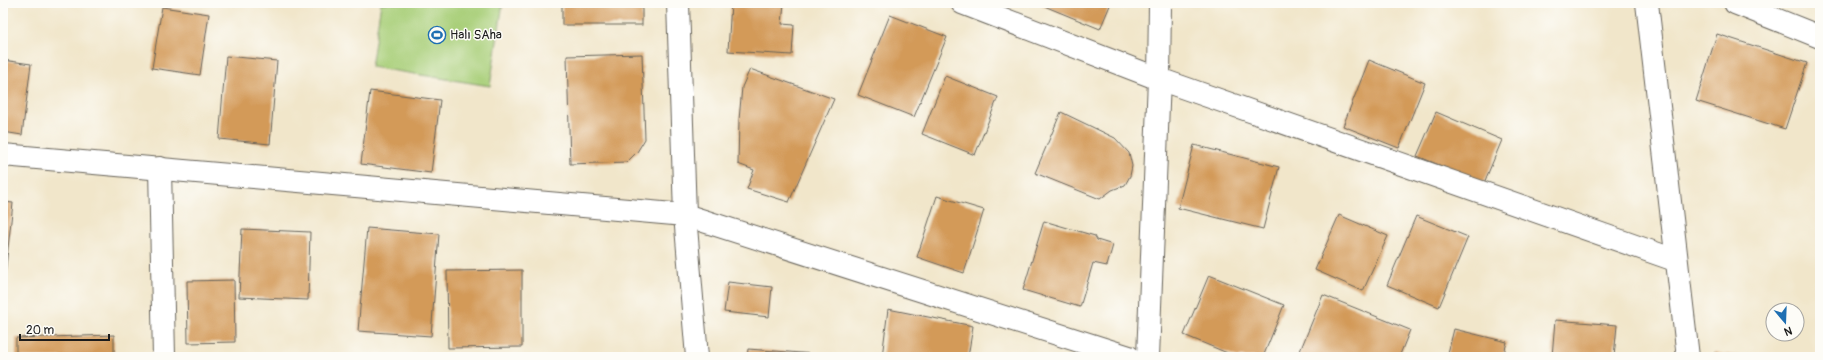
<svg xmlns="http://www.w3.org/2000/svg" width="1823" height="360" viewBox="0 0 1823 360" font-family="Pangolin,sans-serif">
  <style>
    .green { fill: #a9cf79; stroke: #62764a }
    .building { fill: #d39a58 }
    .lines { fill: none; stroke-linecap: round; stroke-linejoin: round }
    .minor-casing { stroke: #676359; stroke-width: 24 }
    .minor { stroke: #fff; stroke-width: 22 }
    .labels { text-anchor: middle; dominant-baseline: central; stroke-width: 3; stroke-linejoin: round; paint-order: stroke }
    .poi-label { font-size: 13px; fill: #1c1c1c; stroke: #fdfcf7; text-anchor: start }
  </style>
  <rect width="100%" height="100%" fill="#fdfcf7"/>
  <filter id="ink" filterUnits="userSpaceOnUse"><feTurbulence type="fractalNoise" baseFrequency=".025" numOctaves="2"/><feDisplacementMap in="SourceGraphic" scale="8" xChannelSelector="R" yChannelSelector="G"/><feConvolveMatrix kernelMatrix="1 2 1 2 8 2 1 2 1" color-interpolation-filters="sRGB"/></filter>
  <filter id="wash" filterUnits="userSpaceOnUse"><feTurbulence type="fractalNoise" baseFrequency=".012" numOctaves="4" result="noise"/><feDisplacementMap in="SourceGraphic" scale="16" xChannelSelector="R" yChannelSelector="G"/><feGaussianBlur stdDeviation="0.9" result="paint"/><feColorMatrix in="noise" values="0 0 0 0 0 0 0 0 0 0 0 0 0 0 0 0 0 1.4 0 .05"/><feComposite in="paint" operator="in"/></filter>
  <g filter="url(#wash)">
    <rect width="100%" height="100%" fill="#f1e6ca"/>
    <path class="green" d="M 381,3 L 503,3 L 490,86 L 371,67 Z"/>
    <g id="blocks">
      <g class="building">
        <rect x="562" y="3" width="80" height="22"/>
        <path d="M 731,3 L 784,3 L 782,24 L 794,25 L 792,55 L 728,51 Z"/>
        <path d="M 1037,3 L 1111,3 L 1100,29 Z"/>
        <path d="M 162,7 L 209,14 L 200,75 L 152,68 Z"/>
        <path d="M 890,15 L 947,37 L 914,117 L 858,95 Z"/>
        <path d="M 1717,34 L 1807,63 L 1785,129 L 1696,101 Z"/>
        <path d="M 642,54 L 645,139 L 637,152 L 627,162 L 570,164 L 567,56 Z"/>
        <path d="M 226,56 L 277,61 L 270,144 L 219,139 Z"/>
        <path d="M 3,60 L 31,64 L 22,135 L 3,132 Z"/>
        <path d="M 1369,60 L 1425,83 L 1399,148 L 1343,126 Z"/>
        <path d="M 750,69 L 834,99 L 789,202 L 747,189 L 754,170 L 738,164 L 739,120 L 742,87 Z"/>
        <path d="M 945,76 L 998,97 L 975,155 L 922,134 Z"/>
        <path d="M 370,91 L 440,100 L 431,173 L 361,164 Z"/>
        <path d="M 1061,112 L 1115,138 L 1129,153 L 1132,166 L 1130,176 L 1125,185 L 1112,190 L 1100,199 L 1035,173 Z"/>
        <path d="M 1436,112 L 1502,140 L 1484,183 L 1417,156 Z"/>
        <path d="M 1194,145 L 1279,167 L 1263,229 L 1178,208 Z"/>
        <path d="M 937,196 L 984,210 L 964,273 L 917,257 Z"/>
        <path d="M 3,202 L 13,203 L 4,285 L 3,285 Z"/>
        <path d="M 1339,215 L 1388,236 L 1363,291 L 1315,270 Z"/>
        <path d="M 1416,216 L 1468,237 L 1439,307 L 1387,285 Z"/>
        <path d="M 1044,221 L 1095,236 L 1097,240 L 1113,245 L 1107,266 L 1093,263 L 1080,307 L 1023,290 Z"/>
        <path d="M 367,228 L 439,234 L 431,336 L 358,331 Z"/>
        <path d="M 242,229 L 310,232 L 308,300 L 239,297 Z"/>
        <path d="M 522,270 L 522,347 L 448,348 L 447,271 Z"/>
        <path d="M 1209,275 L 1284,305 L 1263,357 L 1237,357 L 1184,335 Z"/>
        <path d="M 234,280 L 235,342 L 188,343 L 187,281 Z"/>
        <path d="M 728,282 L 772,287 L 769,317 L 724,312 Z"/>
        <path d="M 1323,295 L 1410,330 L 1399,357 L 1298,356 Z"/>
        <path d="M 888,309 L 973,326 L 968,357 L 882,357 Z"/>
        <path d="M 1555,320 L 1617,325 L 1614,357 L 1552,357 Z"/>
        <path d="M 1454,329 L 1507,342 L 1503,357 L 1447,357 Z"/>
        <path d="M 114,335 L 114,357 L 16,357 L 16,338 Z"/>
        <path d="M 748,349 L 815,354 L 815,357 L 747,357 Z"/>
        <path d="M 1714,353 L 1741,356 L 1741,357 L 1714,357 Z"/>
      </g>
    </g>
  </g>
  <g filter="url(#ink)">
    <use href="#blocks" fill-opacity="0" stroke="#676359" stroke-width="1"/>
    <g class="lines">
      <defs>
        <g id="minor">
          <path d="M 678,3 L 685,215 L 697,357"/>
          <path d="M 962,3 L 1159,79 L 1675,260"/>
          <path d="M 1647,3 L 1688,357"/>
          <path d="M 1735,3 L 1820,37"/>
          <path d="M 3,155 L 685,215 L 1129,357"/>
          <path d="M 160,168 L 164,357"/>
          <path d="M 1148,357 L 1159,79 L 1160,3"/>
        </g>
      </defs>
      <use href="#minor" class="minor-casing"/>
      <use href="#minor" class="minor"/>
    </g>
  </g>
  <defs>
    <symbol id="stadium-ring" viewBox="-11 -11 22 22"><circle r="9.5" fill="#fdfcf7" stroke="#1f6fb2" stroke-width="1.5"/><path d="M0-5a6.5 5 0 1 0 0 10a6.5 5 0 1 0 0-10ZM-3.5-1.8h7v3.6h-7Z" fill="#1f6fb2"/></symbol>
  </defs>
  <g fill-rule="evenodd">
    <use href="#stadium-ring" x="427" y="25" width="20" height="20"/>
  </g>
  <g class="labels">
    <g class="poi-label">
      <text x="450" y="35">Halı SAha</text>
    </g>
  </g>
  <rect width="1823" height="360" fill="none" stroke="#fdfcf7" stroke-width="16"/>
  <g transform="translate(1785 322) rotate(161)"><circle r="19" fill="#fdfcf7" stroke="#a3a29f"/>
  <path d="M0-3L7 15L0 10L-7 15Z" fill="#1f6fb2"/>
  <text y="-6" font-size="11" font-weight="bold" text-anchor="middle" fill="#1c1c1c">N</text>
  </g>
  <path d="M20 334v6h89v-6" fill="none" stroke="#1c1c1c" stroke-width="2"/>
  <text x="26" y="334" font-size="12" fill="#1c1c1c" stroke="#fdfcf7" stroke-width="3" paint-order="stroke">20 m</text>
</svg>
